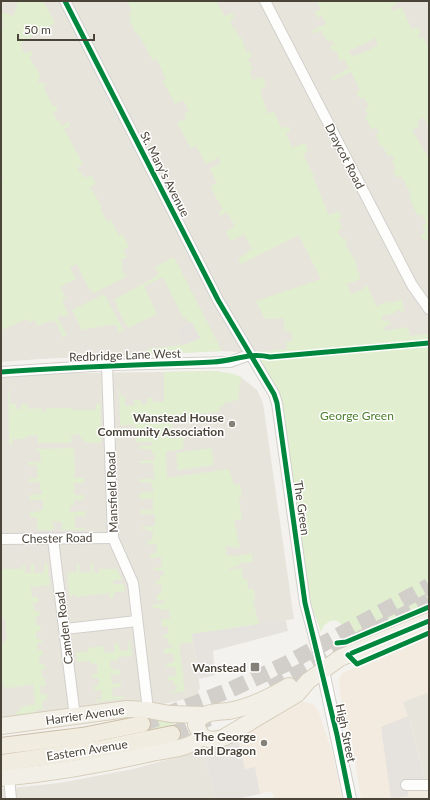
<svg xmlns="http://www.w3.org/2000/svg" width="430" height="800" viewBox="0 0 430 800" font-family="Lato,sans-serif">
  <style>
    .residential { fill: #e7e4dc }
    .commercial { fill: #f3ebdf }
    .green { fill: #e1eecf; fill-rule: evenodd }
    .parking { fill: #e6e3df }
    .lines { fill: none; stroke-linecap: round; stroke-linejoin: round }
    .trunk-tunnel { stroke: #d2cfca; stroke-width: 16; stroke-dasharray: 16 8; stroke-linecap: butt }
    .minor-casing { stroke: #d2d0cb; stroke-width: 12 }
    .tertiary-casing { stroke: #d2d0cb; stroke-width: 14 }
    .primary-casing { stroke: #d6cebb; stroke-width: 18 }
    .trunk-casing { stroke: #ccbfa9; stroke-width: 18 }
    .minor { stroke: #fdfdfc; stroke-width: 10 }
    .tertiary { stroke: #fdfdfc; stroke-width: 12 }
    .primary { stroke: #f2efe6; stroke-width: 16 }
    .trunk { stroke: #f0ece0; stroke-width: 16 }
    .cycleway-casing { stroke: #fff; stroke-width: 8 }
    .cycleway { stroke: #00873e; stroke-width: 5 }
    .poi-dot { fill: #868178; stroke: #fff; stroke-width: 1.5 }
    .labels { text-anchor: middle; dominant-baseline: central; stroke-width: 3; stroke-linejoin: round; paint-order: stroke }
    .street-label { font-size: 12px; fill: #4b4439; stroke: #fff }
    .park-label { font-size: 12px; fill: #4a7f2a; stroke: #fff }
    .poi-label { font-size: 12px; font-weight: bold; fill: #4b4439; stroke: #fff; text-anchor: end }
  </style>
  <rect width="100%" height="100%" fill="#f4f2ee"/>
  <g class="residential">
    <path d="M 1,1 L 429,1 L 429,334 L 255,353 L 222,351 L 40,359 L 1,362 Z"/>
    <path d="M 216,371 L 233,374 L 241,377 L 257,390 L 263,403 L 294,619 L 192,634 L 200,689 L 198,690 L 199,696 L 159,705 L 138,701 L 1,721 L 1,376 L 23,374 Z"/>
    <path d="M 429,692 L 429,780 L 425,780 L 411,726 L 402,702 Z"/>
    <path d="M 203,750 L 215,799 L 1,799 L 1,789 L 59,783 L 133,769 Z"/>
  </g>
  <g class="commercial">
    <path d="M 429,636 L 429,692 L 403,702 L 411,726 L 425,780 L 429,780 L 429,799 L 361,799 L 352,743 L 340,695 L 339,679 L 342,673 Z"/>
    <path d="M 300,701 L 313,704 L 318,710 L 332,752 L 342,799 L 274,799 L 272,791 L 236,799 L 215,799 L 203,750 L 242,733 L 255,730 L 253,725 Z"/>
  </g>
  <g class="green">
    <path d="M 13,1 L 43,1 L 55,23 L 38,31 L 39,32 L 30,37 L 31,38 L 20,44 L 25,54 L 30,51 L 33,55 L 29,57 L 41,77 L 38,80 L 39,83 L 44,83 L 46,86 L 43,87 L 53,106 L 56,106 L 58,110 L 53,113 L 57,121 L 59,120 L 62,126 L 69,122 L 70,126 L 64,129 L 83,164 L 77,168 L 85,178 L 91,175 L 96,184 L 90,187 L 102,207 L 100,208 L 107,222 L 111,220 L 119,236 L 123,234 L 129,247 L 123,250 L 127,257 L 121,260 L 123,265 L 121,267 L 126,277 L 94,293 L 89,289 L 77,264 L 70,267 L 76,279 L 60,287 L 66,298 L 62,300 L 68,315 L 63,317 L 60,314 L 57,317 L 67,336 L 63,338 L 56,321 L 52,322 L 51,320 L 38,326 L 35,320 L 29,322 L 27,319 L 1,330 L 1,182 L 4,176 L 1,175 L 1,33 L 4,25 L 2,24 L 4,19 L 1,18 L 1,12 L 13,16 L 18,4 Z"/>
    <path d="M 127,1 L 216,1 L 225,16 L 233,13 L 234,18 L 230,20 L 234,30 L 235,29 L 239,37 L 241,37 L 246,52 L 250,51 L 252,57 L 248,59 L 253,69 L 249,71 L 253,80 L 263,77 L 266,86 L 260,90 L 268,114 L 274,111 L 281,128 L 289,126 L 290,131 L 286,133 L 292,148 L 305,143 L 308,151 L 303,154 L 314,176 L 313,177 L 329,215 L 339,211 L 342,217 L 338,219 L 342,228 L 337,232 L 343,239 L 345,238 L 347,242 L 345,244 C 349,252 356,260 357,265 L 356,266 L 361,279 L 347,284 L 351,294 L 360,291 L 367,285 L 376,306 L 390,301 L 391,303 L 402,299 L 404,312 L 401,312 L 401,310 L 395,311 L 395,313 L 382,316 L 382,321 L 390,321 L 390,325 L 385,326 L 385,331 L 408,327 L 410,336 L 429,334 L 429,604 L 346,640 C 347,628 338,614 326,624 C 323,626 322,630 321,632 L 313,610 L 307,584 L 279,398 L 275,385 L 255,353 L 287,349 L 286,342 L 292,341 L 291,331 L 285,331 L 283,318 L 265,319 L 256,301 L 321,279 L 299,235 L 241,264 L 238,259 L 252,249 L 244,234 L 231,241 L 226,231 L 235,226 L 227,212 L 220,216 L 219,212 L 223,210 L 210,186 L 217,183 L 210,169 L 221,163 L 218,158 L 206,164 L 196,146 L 191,148 L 177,123 L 187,118 L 184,113 L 189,111 L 183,100 L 175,104 L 163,81 L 166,79 L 157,59 L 153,61 L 138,33 L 136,34 L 129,20 L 131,19 L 129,14 L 132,12 Z"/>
    <path d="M 317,1 L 396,1 L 398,3 L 391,7 L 393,11 L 401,7 L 412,29 L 418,27 L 421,33 L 418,35 L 420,39 L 423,37 L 429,48 L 429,127 L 424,118 L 417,121 L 420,126 L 412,130 L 429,158 L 429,239 L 424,241 L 420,236 L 426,232 L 422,226 L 426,223 L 421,214 L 417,215 L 409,195 L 411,194 L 401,176 L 397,178 L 393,170 L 396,169 L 392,161 L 395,160 L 392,155 L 388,156 L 382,145 L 380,146 L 376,134 L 379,132 L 376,127 L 372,130 L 365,117 L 368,115 L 365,109 L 369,107 L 364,97 L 360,99 L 356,92 L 360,90 L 351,72 L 332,81 L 330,79 L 349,68 L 344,59 L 340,61 L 336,50 L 333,52 L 330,46 L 334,44 L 332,40 L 328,42 L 321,30 L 314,34 L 312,31 L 326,24 L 322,16 L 318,18 L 315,12 L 321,9 ZM 375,38 L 378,45 L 359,55 L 358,54 L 352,57 L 349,51 Z"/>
    <path d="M 174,257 L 222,351 L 145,355 L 147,349 L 184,345 L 200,338 L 192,322 L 189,323 L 185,317 L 183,318 L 163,277 L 144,286 L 157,314 L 128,328 L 118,310 L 115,299 L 159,275 L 155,267 Z"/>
    <path d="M 104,294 L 124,331 L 118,332 L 117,326 L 115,326 L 114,324 L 82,330 L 72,310 Z"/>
    <path d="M 216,371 L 233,374 L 241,377 L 238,400 L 224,403 L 223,406 L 219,407 L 220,411 L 171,419 L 174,439 L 184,437 L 183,449 L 166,452 L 167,478 L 229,469 L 234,485 L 240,484 L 242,497 L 239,498 L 242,519 L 234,520 L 240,548 L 226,546 L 226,555 L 237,556 L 252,553 L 253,562 L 239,563 L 239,566 L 229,568 L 230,570 L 242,568 L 243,579 L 247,579 L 248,589 L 254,589 L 255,600 L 253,601 L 259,624 L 192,634 L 193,642 L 179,644 L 185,691 L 170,693 L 170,691 L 177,690 L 177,685 L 174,685 L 173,680 L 168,681 L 168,677 L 176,676 L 175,667 L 167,667 L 166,664 L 174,662 L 173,653 L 165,654 L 164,649 L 172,647 L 172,644 L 168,644 L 167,638 L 163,638 L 163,635 L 169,634 L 168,626 L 162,627 L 161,620 L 170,618 L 169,609 L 160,610 L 159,608 L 153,608 L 153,605 L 165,603 L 164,600 L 157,601 L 157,594 L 162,593 L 161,584 L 156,585 L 155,581 L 161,580 L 160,576 L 164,575 L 163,570 L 154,571 L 153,569 L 162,566 L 161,557 L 151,558 L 150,554 L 157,553 L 156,544 L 147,545 L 147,541 L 152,540 L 153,531 L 147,531 L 147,529 L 141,529 L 141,527 L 155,526 L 155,514 L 141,514 L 141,510 L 153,510 L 153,499 L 140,499 L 139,493 L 153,492 L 153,488 L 152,488 L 151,482 L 139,482 L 139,479 L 155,479 L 153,463 L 139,463 L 139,461 L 155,460 L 155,455 L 152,454 L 152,449 L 139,449 L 139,446 L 152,445 L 152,442 L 136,442 L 135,425 L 120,425 L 119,384 L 121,396 L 125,396 L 125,406 L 134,405 L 134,400 L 141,400 L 141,404 L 147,404 L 147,398 L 153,398 L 153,402 L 164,402 L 164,372 Z"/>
    <path d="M 100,385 L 101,443 C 88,443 85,445 78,433 L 71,437 L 71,443 L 38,443 L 38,435 L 26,436 L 25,439 L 12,439 L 13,444 L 9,445 L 8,389 L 9,389 L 10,404 L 16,404 L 16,409 L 21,409 L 21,404 L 28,404 L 28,409 L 42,408 L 42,412 L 47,412 L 46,408 L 72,408 L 72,410 L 96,410 L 96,404 L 100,404 Z"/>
    <path d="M 74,448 L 74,461 L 75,462 L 74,478 L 84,478 L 84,483 L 74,483 L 74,495 L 84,495 L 84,500 L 74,500 L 74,505 L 70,506 L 70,512 L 85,511 L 85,516 L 75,516 L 75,528 L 85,528 L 85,530 L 62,530 L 62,522 L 52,521 L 54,530 L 38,530 L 37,517 L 30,517 L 30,513 L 43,510 L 43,500 L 30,500 L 29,495 L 42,494 L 42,490 L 40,489 L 40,482 L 29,482 L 29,479 L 37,478 L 37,465 L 28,465 L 28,462 L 41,462 L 40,452 L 37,452 L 37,449 Z"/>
    <path d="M 211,448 L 214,465 L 178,470 L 176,453 Z"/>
    <path d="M 44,563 L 47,563 L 50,585 L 31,587 L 32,597 L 38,597 L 38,602 L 33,603 L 34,611 L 39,611 L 40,616 L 35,617 L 36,625 L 40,625 L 41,631 L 36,632 L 36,639 L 42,639 L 42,642 L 37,643 L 38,650 L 42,650 L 43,655 L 39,656 L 40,664 L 44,664 L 45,669 L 41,670 L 42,678 L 45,678 L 45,686 L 40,687 L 41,695 L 47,694 L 47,700 L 42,701 L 43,709 L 36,710 L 37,717 L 16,719 L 15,713 L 21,710 L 21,707 L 35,704 L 33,684 L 10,688 L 4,687 L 1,668 L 1,646 L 7,638 L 5,620 L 1,615 L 1,566 L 2,569 L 22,569 L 22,566 L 25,566 L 25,573 L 31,573 L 31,564 L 34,564 L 34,573 L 44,573 Z"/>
    <path d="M 77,563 L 79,563 L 79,573 L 91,572 L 91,563 L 94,563 L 93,573 L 99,573 L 99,569 L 117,569 L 122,580 L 113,580 L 113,584 L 124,584 L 125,591 L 114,592 L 114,598 L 110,598 L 109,593 L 77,597 L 76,594 L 72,595 L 72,597 L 70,597 L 67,573 L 77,572 Z"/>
    <path d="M 130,641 L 132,656 L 118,657 L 118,660 L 110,661 L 111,668 L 113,668 L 114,670 L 120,670 L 121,674 L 111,675 L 112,684 L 121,683 L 121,687 L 112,688 L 113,697 L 123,696 L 123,699 L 96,702 L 96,700 L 102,699 L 101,690 L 95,691 L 94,686 L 99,685 L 98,677 L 93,678 L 92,674 L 98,673 L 97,663 L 91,664 L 90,661 L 77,662 L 76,653 L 89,651 L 88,648 L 104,646 L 105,653 L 115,652 L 114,643 L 118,643 L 120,651 L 129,650 L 128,642 Z"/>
    <path d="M 140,716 L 184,726 L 186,730 L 185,736 L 174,742 L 144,734 Z"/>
  </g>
  <g class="parking">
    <path d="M 192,323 L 200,338 L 184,345 L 177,330 Z"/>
    <path d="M 286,620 L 288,631 L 213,651 L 215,675 L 199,679 L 192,634 Z"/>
    <path d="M 408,716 L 425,780 L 408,788 L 408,796 L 391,799 L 381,727 Z"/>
    <path d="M 237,736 L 245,769 L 255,767 L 260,794 L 236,799 L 215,799 L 203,750 Z"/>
  </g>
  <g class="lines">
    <g class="trunk-tunnel">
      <path d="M 271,688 L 429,601"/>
      <path d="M 142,724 L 230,690 L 288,663 L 429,586"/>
      <path d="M 172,734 L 209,718"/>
    </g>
    <defs>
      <g id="minor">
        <path d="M 65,1 L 218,300 L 274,394 L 277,403 L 305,603 L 323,671"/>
        <path d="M 265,1 L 412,285 L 429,309"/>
        <path d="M 107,365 L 113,538 L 133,583 L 148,710"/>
        <path d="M 1,372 L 107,365 L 230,362 L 249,355"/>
        <path d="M 1,539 L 113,538"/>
        <path d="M 53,539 L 75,717"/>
        <path d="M 65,629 L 137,621"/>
        <path d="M 9,777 L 11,799"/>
        <path d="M 406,785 L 429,785"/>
      </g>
      <path id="tertiary" d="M 323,671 L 350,799"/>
      <g id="primary">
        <path d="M 1,726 L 127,709 L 148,710 L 170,714 L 204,715"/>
        <path d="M 202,737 L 212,740 L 223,738 L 297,694 L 308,681 L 340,658 L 429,621"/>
        <path d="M 202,737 L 196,725 C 198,721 199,718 203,716 C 211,711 219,712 228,711 C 249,708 272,696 289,686"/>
        <path d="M 1,778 C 53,773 105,764 156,752 C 173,749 189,748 202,737"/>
      </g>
      <g id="trunk">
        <path d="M 1,746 L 82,736 L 142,724"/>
        <path d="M 1,763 L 99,749 L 172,734"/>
      </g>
    </defs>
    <use href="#minor" class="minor-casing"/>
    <use href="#tertiary" class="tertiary-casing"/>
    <use href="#primary" class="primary-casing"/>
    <use href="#trunk" class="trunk-casing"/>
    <use href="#minor" class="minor"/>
    <use href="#tertiary" class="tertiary"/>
    <use href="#primary" class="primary"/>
    <use href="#trunk" class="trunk"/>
    <defs>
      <g id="cycleway">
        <path d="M 65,1 L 218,300 L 274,394 L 277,403 L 305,603 L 337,735 L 350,799"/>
        <path d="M 1,372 C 72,367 142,365 213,362 C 235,361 248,352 270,357 L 429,343"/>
        <path d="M 337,643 L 346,642 L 429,607"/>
        <path d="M 352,653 L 429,621"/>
        <path d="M 348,655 L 357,664 L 429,633"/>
      </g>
    </defs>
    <use href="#cycleway" class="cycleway-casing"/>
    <use href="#cycleway" class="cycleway"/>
  </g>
  <g class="poi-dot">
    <circle cx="232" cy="424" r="4"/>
    <rect x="250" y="662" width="10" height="10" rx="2"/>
    <circle cx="264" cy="743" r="4"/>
  </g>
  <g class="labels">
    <g class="street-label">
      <text transform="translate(345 156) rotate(63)">Draycot Road</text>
      <text transform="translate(165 174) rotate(63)">St. Mary's Avenue</text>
      <text transform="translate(125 355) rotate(-2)">Redbridge Lane West</text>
      <text transform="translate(112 492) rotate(-92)">Mansfield Road</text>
      <text transform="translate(302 508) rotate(82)">The Green</text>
      <text transform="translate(57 538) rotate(-1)">Chester Road</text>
      <text transform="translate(64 628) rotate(-97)">Camden Road</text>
      <text transform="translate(85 715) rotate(-8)">Harrier Avenue</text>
      <text transform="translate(346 733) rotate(78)">High Street</text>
      <text transform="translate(87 750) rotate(-9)">Eastern Avenue</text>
    </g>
    <g class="park-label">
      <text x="357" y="415">George Green</text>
    </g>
    <g class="poi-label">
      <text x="224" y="417">Wanstead House<tspan x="224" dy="14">Community Association</tspan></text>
      <text x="246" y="667">Wanstead</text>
      <text x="256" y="736">The George<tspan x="256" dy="14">and Dragon</tspan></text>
    </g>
  </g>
  <rect width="430" height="800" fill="none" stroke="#4b4439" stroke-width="4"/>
  <path d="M18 34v6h76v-6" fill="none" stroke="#4b4439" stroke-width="2"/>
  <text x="24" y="34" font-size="12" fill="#4b4439" stroke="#ffffff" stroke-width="3" paint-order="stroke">50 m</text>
</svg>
